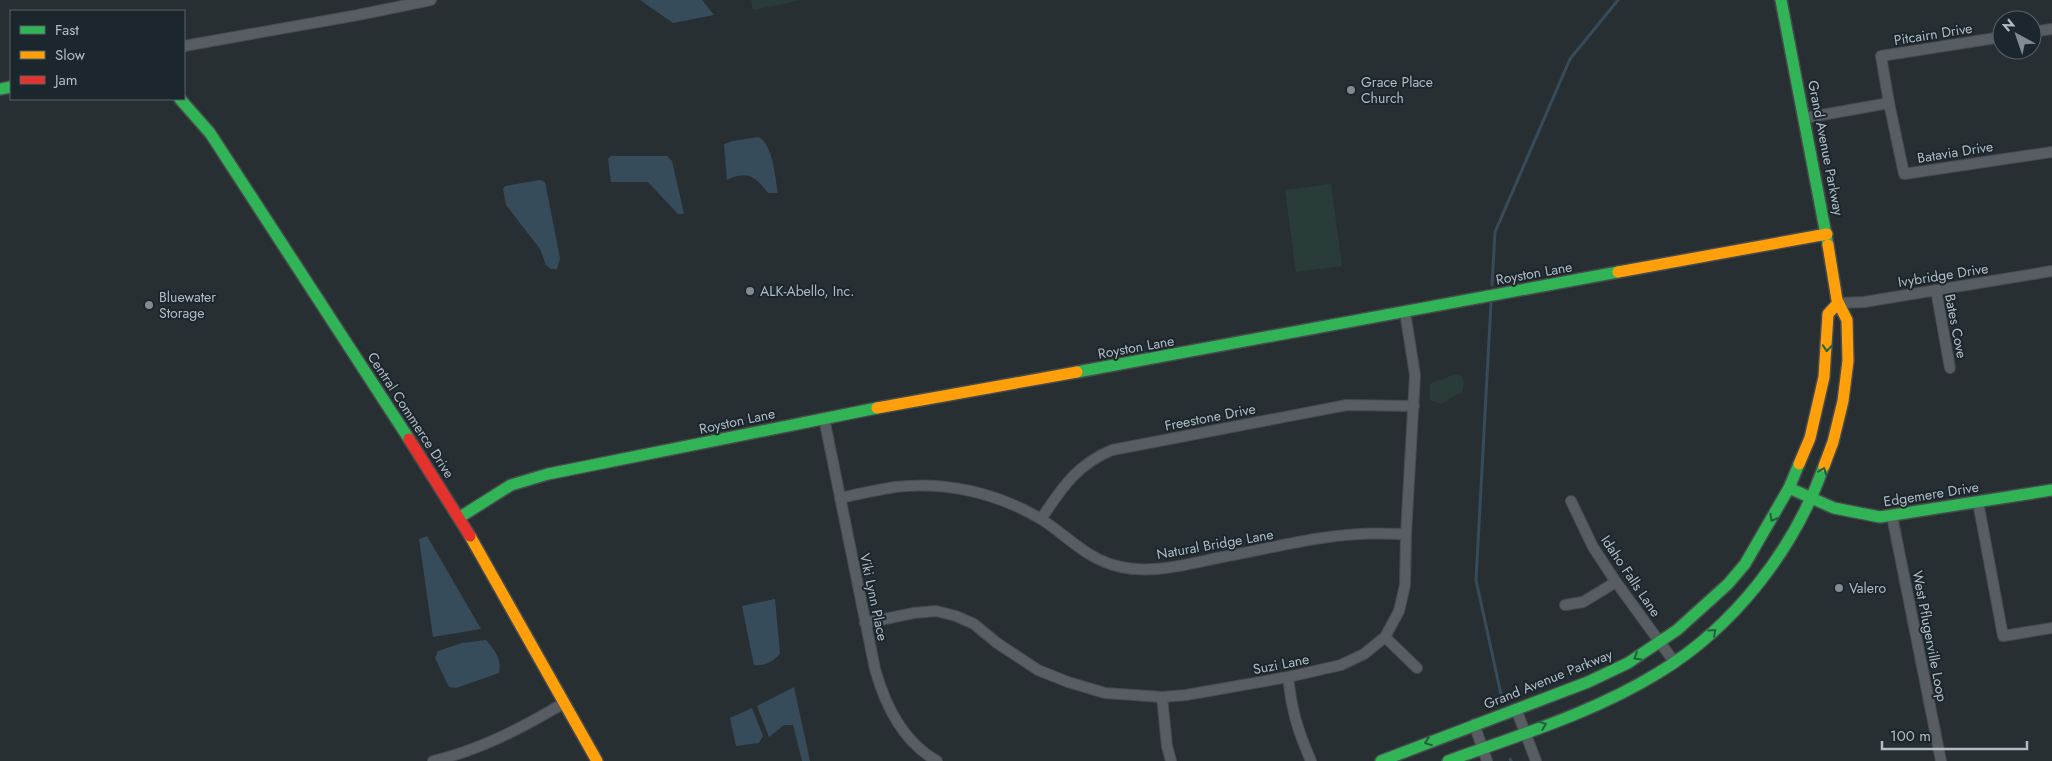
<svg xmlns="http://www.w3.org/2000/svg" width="2052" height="761" viewBox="0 0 2052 761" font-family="Jost,sans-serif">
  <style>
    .green { fill: #293c3a }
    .water { fill: #374c5a }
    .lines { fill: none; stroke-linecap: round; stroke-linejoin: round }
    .stream { stroke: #374c5a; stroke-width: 3 }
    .street-casing { stroke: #464b4e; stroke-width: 12 }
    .fast-casing { stroke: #464b4e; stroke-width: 14 }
    .slow-casing { stroke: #464b4e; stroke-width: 14 }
    .jam-casing { stroke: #464b4e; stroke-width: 14 }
    .street { stroke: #575d62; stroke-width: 10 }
    .fast { stroke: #30b455; stroke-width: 11 }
    .slow { stroke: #ff9f0a; stroke-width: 11 }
    .jam { stroke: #e5322d; stroke-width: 11 }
    .oneway { stroke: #245f3d }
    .poi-dot { fill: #818b92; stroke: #1c262d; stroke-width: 2 }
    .labels { text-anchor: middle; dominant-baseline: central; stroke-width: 4; stroke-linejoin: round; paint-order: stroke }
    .street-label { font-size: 14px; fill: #b1bcc5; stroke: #1c262d }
    .poi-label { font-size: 14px; fill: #b1bcc5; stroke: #1c262d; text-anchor: start }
  </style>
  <rect width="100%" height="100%" fill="#282f33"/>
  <g class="green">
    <path d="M 751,0 L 801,0 L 753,10 Z"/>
    <path d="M 1331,184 L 1342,266 L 1296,272 L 1285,190 Z"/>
    <path d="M 1455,374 L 1461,376 L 1464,382 L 1462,392 L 1441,404 L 1430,400 L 1430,384 Z"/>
  </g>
  <g class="water">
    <path d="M 640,0 L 702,0 L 714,15 L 673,23 Z"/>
    <path d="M 758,137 C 773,143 775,178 778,193 L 768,193 C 756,177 747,170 727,180 L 724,144 L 733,141 Z"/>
    <path d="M 611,156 L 667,156 L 672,161 L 684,214 L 678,214 L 648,182 L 611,182 L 608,159 Z"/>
    <path d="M 540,180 L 545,182 L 560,258 L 557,269 L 551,269 L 546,265 L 540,249 L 506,205 L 503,189 L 505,186 Z"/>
    <path d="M 427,536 L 481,629 L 433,637 L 419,539 Z"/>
    <path d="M 775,599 L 780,654 C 772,662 766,666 754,665 L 742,606 Z"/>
    <path d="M 486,640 C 495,651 502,659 499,673 L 456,688 L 449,687 L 435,658 L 438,651 L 462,643 Z"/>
    <path d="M 794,687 L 810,761 L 802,761 L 793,725 L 784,725 L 769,737 L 757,706 Z"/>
    <path d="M 752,708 L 763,736 L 759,743 L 736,746 L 730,718 Z"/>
  </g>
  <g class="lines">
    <g class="stream">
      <path d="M 1492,285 L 1495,232 L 1570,59 L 1618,0"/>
      <path d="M 1491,303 L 1476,580 L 1502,699"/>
      <path d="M 1510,759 L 1511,761"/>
    </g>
    <defs>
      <g id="street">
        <path d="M 2032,32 L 2052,29"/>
        <path d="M 184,46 L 358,15 L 431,0"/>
        <path d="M 1889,103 L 1904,174 L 2052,152"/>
        <path d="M 1805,118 L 1889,103 L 1881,56 L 2002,37"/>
        <path d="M 1936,290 L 1950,368"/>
        <path d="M 1838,303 L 1864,302 L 2052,271"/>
        <path d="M 824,418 L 875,669 C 885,705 903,742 937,761"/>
        <path d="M 840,498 C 858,494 877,490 895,487 C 946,481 997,493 1041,519 C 1068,536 1087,560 1121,567 C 1157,575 1198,561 1233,555 C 1275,547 1318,536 1360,534 C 1375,533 1391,534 1406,534"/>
        <path d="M 1571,501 L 1593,547 L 1616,582 L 1675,663"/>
        <path d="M 1978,502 L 2003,636 L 2052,628"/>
        <path d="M 1892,516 L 1941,761"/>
        <path d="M 1041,519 C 1062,488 1076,465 1112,450 L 1347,405 L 1414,406"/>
        <path d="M 1565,605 L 1583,602 L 1616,582"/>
        <path d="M 865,623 L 914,613 L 936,611 L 956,616 L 974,624 L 997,643 L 1038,670 L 1068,682 L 1105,693 L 1162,697 L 1186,695 L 1288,677 L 1341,665 L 1364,654 L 1385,637 L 1399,611 L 1405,585 L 1406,534 L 1415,375 L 1405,312"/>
        <path d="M 1385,637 L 1417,668"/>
        <path d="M 1288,677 C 1292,711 1297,729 1311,761"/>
        <path d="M 1162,697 L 1167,746 L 1171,761"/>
        <path d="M 1516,709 L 1536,761"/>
        <path d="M 1474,724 L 1487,761"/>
        <path d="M 433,761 C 480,750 522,728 564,703"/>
      </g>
      <g id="fast">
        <path d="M 1781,0 L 1828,245"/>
        <path d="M 0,89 L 11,87"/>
        <path d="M 180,99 L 210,133 L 409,439"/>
        <path d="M 1077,372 L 1618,272"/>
        <path d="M 1789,488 L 1834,508 L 1880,517 L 2052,490"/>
        <path d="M 460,517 L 511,485 L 548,474 L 877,408"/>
        <path d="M 1381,761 L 1588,682 L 1628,663 L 1677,630 L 1728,584 L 1745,564 L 1789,488 L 1799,464"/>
        <path d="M 1448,761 C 1519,735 1593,713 1658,673 C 1734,627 1794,550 1824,466"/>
      </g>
      <g id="slow">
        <path d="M 1618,272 L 1827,234"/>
        <path d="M 877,408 L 1077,372"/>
        <path d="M 1799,464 L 1810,438 L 1824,377 L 1828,314 L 1838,303"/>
        <path d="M 1824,466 L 1833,442 L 1843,401 L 1848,361 L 1847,320 L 1837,300 L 1828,245"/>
        <path d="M 470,536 L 597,761"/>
      </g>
      <path id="jam" d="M 409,439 L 470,536"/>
    </defs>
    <use href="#street" class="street-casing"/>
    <use href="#fast" class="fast-casing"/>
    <use href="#slow" class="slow-casing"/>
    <use href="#jam" class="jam-casing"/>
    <use href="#street" class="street"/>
    <use href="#fast" class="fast"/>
    <use href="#slow" class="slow"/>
    <use href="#jam" class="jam"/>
  </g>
  <defs><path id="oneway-chevron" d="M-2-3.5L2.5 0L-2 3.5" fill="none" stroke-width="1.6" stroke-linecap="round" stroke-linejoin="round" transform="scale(1.25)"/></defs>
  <g class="oneway">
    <use href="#oneway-chevron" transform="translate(1827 348) rotate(94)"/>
    <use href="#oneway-chevron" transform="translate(1823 471) rotate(-69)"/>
    <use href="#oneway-chevron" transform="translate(1773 518) rotate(120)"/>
    <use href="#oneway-chevron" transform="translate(1713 632) rotate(-42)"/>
    <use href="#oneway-chevron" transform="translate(1637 657) rotate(149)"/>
    <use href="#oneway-chevron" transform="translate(1543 725) rotate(-21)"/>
    <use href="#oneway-chevron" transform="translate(1428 742) rotate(159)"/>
  </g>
  <g class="poi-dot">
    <circle cx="1351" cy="90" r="5"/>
    <circle cx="750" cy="291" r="5"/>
    <circle cx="149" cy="305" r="5"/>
    <circle cx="1839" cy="588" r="5"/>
  </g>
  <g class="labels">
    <g class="street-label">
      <text transform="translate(1933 34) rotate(-9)">Pitcairn Drive</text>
      <text transform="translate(1826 148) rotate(79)">Grand Avenue Parkway</text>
      <text transform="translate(1955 152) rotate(-9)">Batavia Drive</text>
      <text transform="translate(1534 273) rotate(-10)">Royston Lane</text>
      <text transform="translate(1943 275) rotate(-9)">Ivybridge Drive</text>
      <text transform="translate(1956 326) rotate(79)">Bates Cove</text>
      <text transform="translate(1136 347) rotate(-10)">Royston Lane</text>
      <text transform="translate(411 415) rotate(57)">Central Commerce Drive</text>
      <text transform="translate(1210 417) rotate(-11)">Freestone Drive</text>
      <text transform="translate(737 421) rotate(-12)">Royston Lane</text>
      <text transform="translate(1931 494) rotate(-9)">Edgemere Drive</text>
      <text transform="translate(1215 544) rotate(-10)">Natural Bridge Lane</text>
      <text transform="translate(1631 576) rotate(56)">Idaho Falls Lane</text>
      <text transform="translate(874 597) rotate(78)">Viki Lynn Place</text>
      <text transform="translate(1930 636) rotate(79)">West Pflugerville Loop</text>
      <text transform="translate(1281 664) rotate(-11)">Suzi Lane</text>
      <text transform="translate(1548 679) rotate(-22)">Grand Avenue Parkway</text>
    </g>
    <g class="poi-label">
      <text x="1361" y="82">Grace Place<tspan x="1361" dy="16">Church</tspan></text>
      <text x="760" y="291">ALK-Abello, Inc.</text>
      <text x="159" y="297">Bluewater<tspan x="159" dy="16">Storage</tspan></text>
      <text x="1849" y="588">Valero</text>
    </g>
  </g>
  <rect x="10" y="10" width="175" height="90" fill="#1c262d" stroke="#58626a"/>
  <rect x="20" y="26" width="25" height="8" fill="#30b455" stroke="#58626a"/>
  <text x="55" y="35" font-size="15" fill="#b1bcc5">Fast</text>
  <rect x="20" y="51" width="25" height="8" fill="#ff9f0a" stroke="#58626a"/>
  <text x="55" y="60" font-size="15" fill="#b1bcc5">Slow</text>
  <rect x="20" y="76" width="25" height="8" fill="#e5322d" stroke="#58626a"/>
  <text x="55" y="85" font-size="15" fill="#b1bcc5">Jam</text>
  <g transform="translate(2017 35) rotate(320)"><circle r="24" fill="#1c262d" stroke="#58626a"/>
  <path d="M0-4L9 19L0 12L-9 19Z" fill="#818b92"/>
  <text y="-8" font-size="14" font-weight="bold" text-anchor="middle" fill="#b1bcc5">N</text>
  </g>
  <path d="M1882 741v8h145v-8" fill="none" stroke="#b1bcc5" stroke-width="2.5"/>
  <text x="1890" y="741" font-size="15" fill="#b1bcc5" stroke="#1c262d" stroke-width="4" paint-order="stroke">100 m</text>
</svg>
